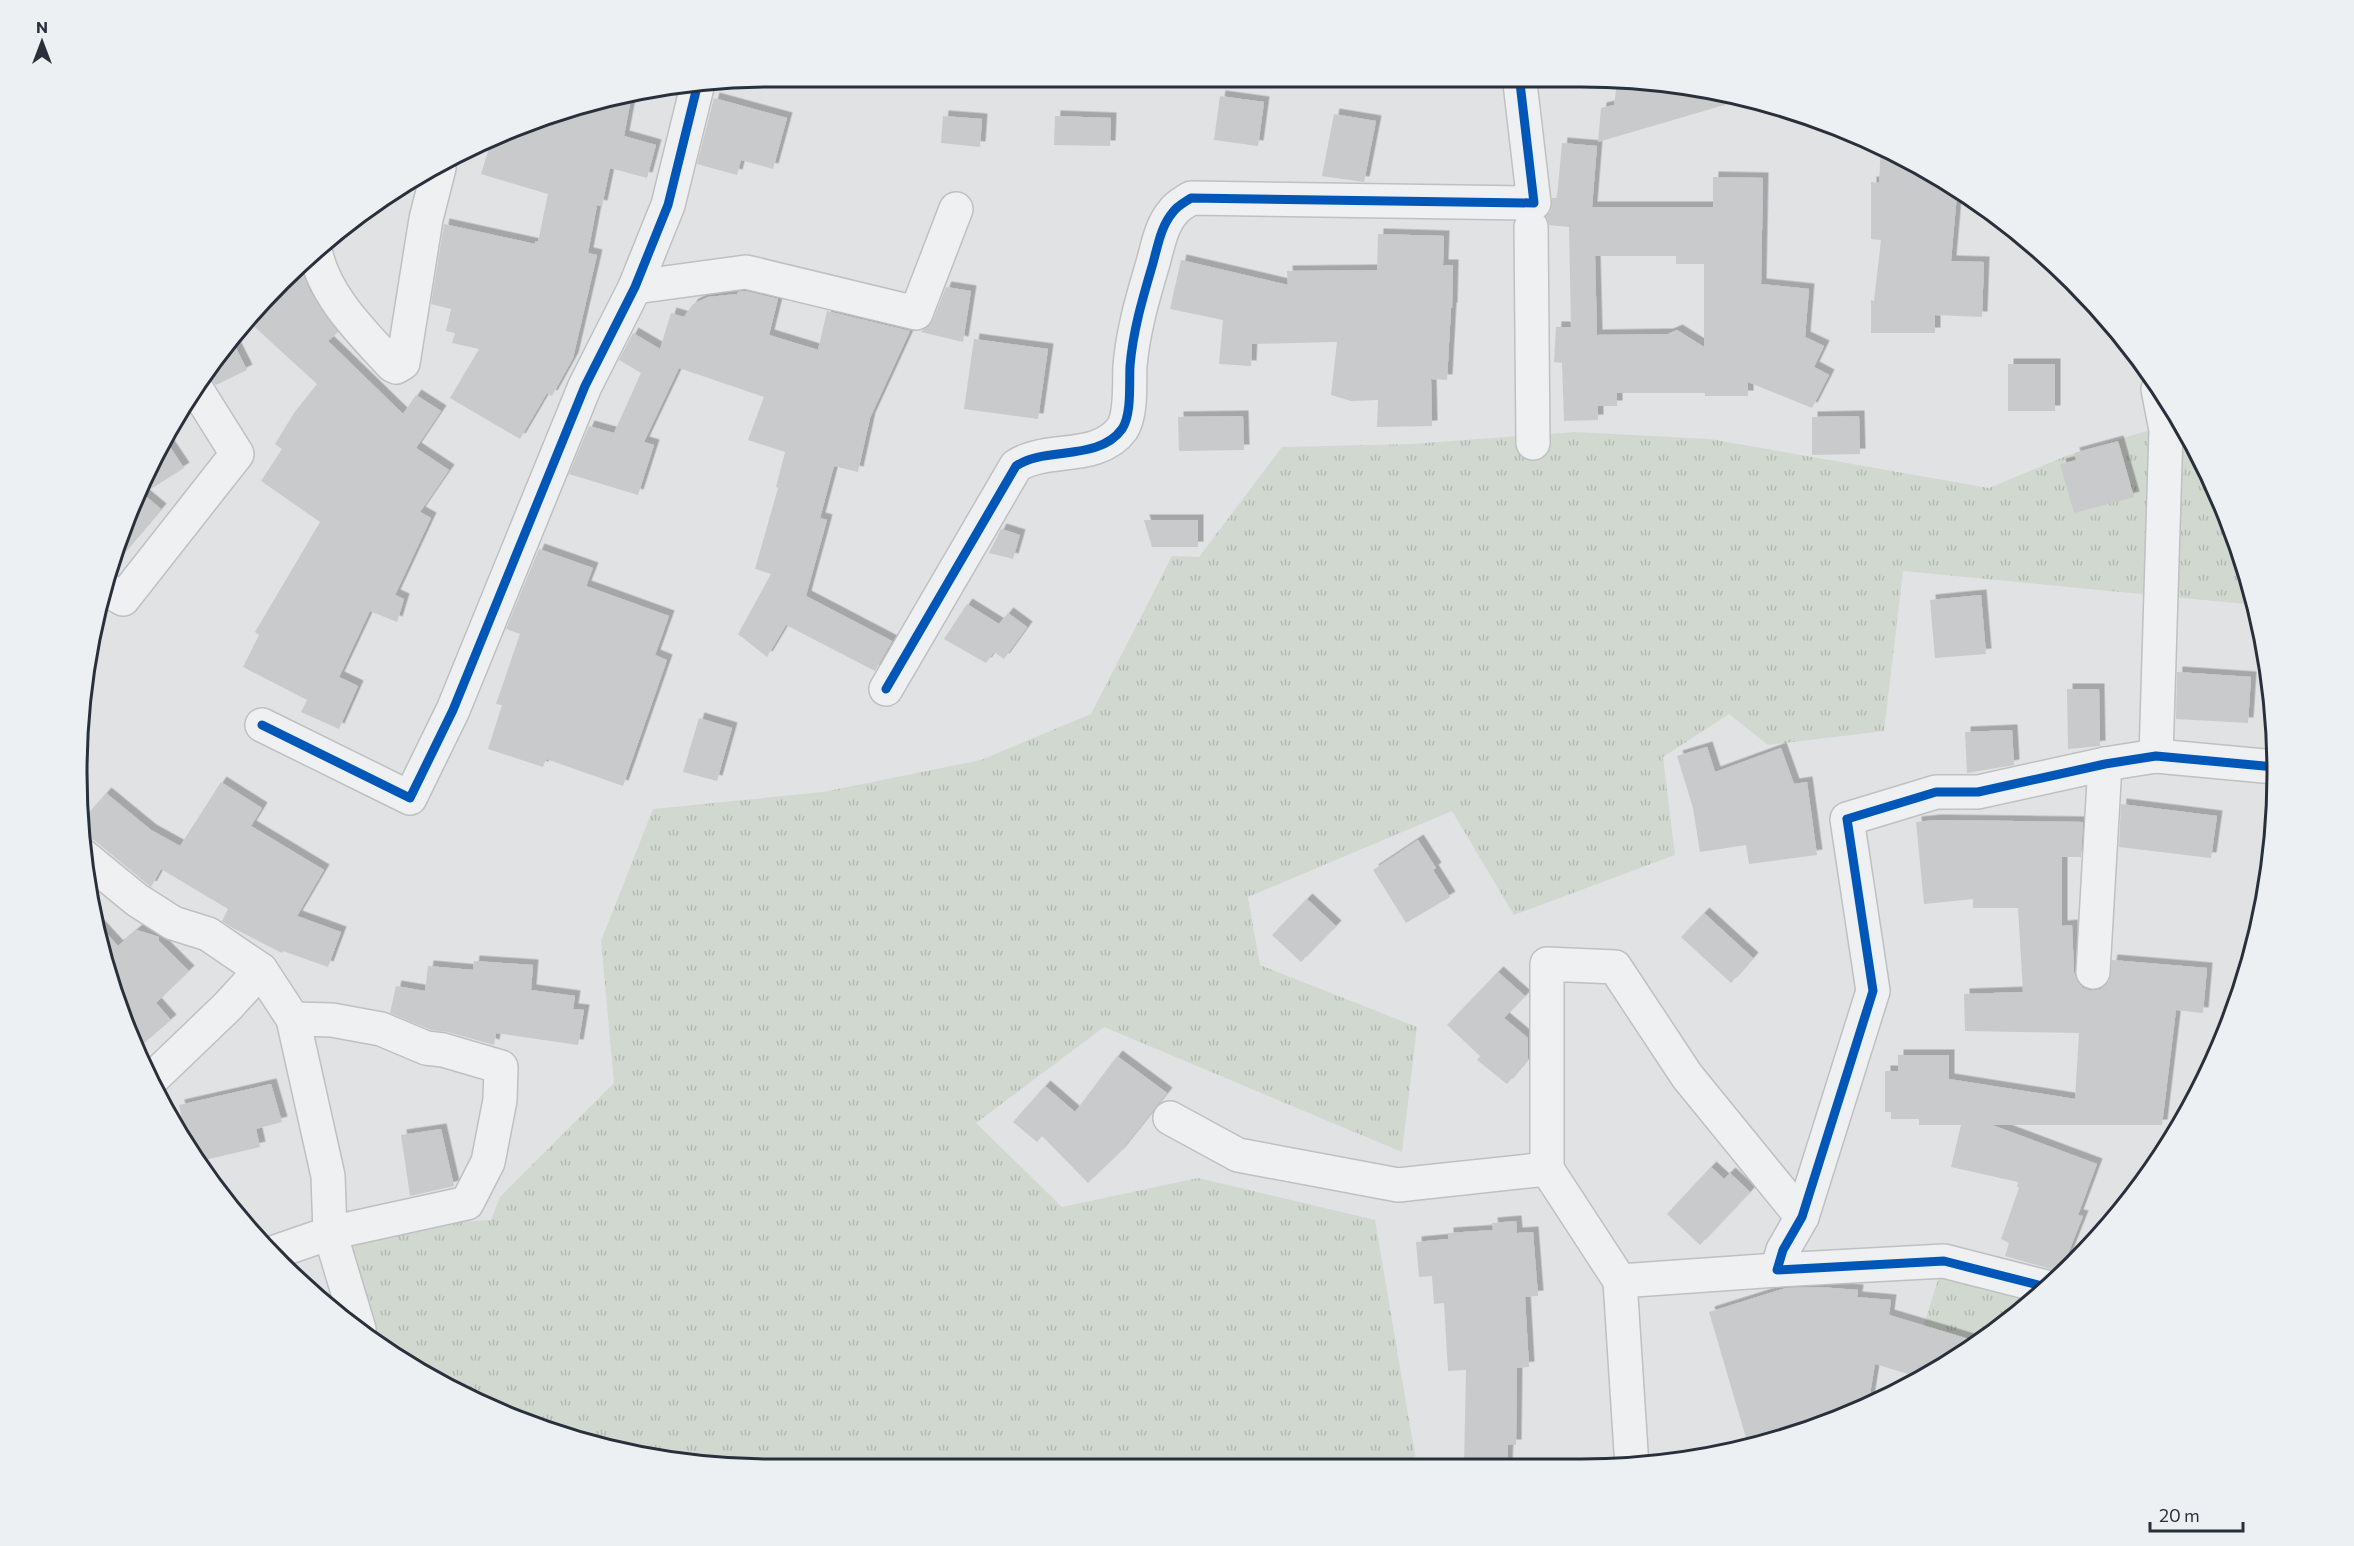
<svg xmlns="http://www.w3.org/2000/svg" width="2354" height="1546" viewBox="0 0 2354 1546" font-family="Commissioner,sans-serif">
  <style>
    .grass { fill: url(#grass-tufts) }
    .building { fill: #c8cacc; fill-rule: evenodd; filter: url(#shadow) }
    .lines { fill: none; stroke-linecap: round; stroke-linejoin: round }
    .street-casing { stroke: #bec0c2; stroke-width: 36 }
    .street { stroke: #eef0f1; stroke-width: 33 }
    .cycleway-casing { stroke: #edf0f3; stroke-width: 13 }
    .cycleway { stroke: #0057b8; stroke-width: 9 }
    .rim { fill: none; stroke: #29303b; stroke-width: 3 }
  </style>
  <defs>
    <pattern id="grass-tufts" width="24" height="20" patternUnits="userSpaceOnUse" patternTransform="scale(1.5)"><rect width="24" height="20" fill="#d1d8d0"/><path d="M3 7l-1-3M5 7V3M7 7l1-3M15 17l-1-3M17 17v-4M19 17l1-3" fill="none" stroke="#b3bab4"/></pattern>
    <filter id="shadow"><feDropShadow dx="5.5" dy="-5.5" stdDeviation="0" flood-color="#0004"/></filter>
  </defs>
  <rect width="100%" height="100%" fill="#e0e2e4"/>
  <g class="grass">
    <path d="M 2181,425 L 2206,465 L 2254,592 L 2256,605 L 1903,571 L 1884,731 L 1768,745 L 1729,714 L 1663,757 L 1675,855 L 1514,915 L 1452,811 L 1248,897 L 1260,965 L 1417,1027 L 1402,1152 L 1104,1027 L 976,1123 L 1062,1207 L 1198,1178 L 1375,1220 L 1417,1467 L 682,1464 L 506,1416 L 424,1376 L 361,1331 L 338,1229 L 491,1220 L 500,1197 L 614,1083 L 601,941 L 653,809 L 823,792 L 981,760 L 1091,714 L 1172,556 L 1199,557 L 1282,447 L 1412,444 L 1575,432 L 1710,439 L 1989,488 L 2066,456 L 2143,432 Z"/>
    <path d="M 1944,1261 L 2046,1287 L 2005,1325 L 1904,1388 Z"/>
  </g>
  <g class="building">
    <path d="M 1617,83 L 1672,83 L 1745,99 L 1598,142 L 1601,108 L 1614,105 Z"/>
    <path d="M 632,94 L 624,136 L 656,145 L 647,178 L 610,168 L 602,206 L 597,205 L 588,253 L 597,255 L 573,358 L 552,396 L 547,393 L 520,439 L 450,398 L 479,349 L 452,343 L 455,333 L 446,331 L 451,309 L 431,304 L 444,224 L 535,244 L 535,241 L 538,242 L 548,194 L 481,174 L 491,142 L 535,121 L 553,126 L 556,112 Z"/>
    <path d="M 1220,96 L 1264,102 L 1258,146 L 1214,140 Z"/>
    <path d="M 714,98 L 787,118 L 773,169 L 741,160 L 737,175 L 697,164 Z"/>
    <path d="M 1334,114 L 1376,121 L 1364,182 L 1322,176 Z"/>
    <path d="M 943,116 L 982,119 L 980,147 L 941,143 Z"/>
    <path d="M 1055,116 L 1111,118 L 1110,146 L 1054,145 Z"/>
    <path d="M 1562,143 L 1597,146 L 1592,207 L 1713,207 L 1713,177 L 1763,178 L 1761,284 L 1809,289 L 1805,337 L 1824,346 L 1814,367 L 1829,375 L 1812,408 L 1748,382 L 1748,396 L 1705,396 L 1705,393 L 1617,393 L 1617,406 L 1598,406 L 1598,420 L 1564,421 L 1562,363 L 1554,362 L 1556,327 L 1571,327 L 1569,227 L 1549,225 L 1546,216 L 1551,211 L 1552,198 L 1557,198 ZM 1595,256 L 1676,256 L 1676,264 L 1704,264 L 1704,347 L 1677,330 L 1668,334 L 1597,335 Z"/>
    <path d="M 1881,145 L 1957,194 L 1951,261 L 1984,262 L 1982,317 L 1935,315 L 1935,333 L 1871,333 L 1871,300 L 1874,301 L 1881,240 L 1871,239 L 1871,182 L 1879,183 Z"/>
    <path d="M 1378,234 L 1444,236 L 1443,265 L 1453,265 L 1452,308 L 1451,308 L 1447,380 L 1431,379 L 1432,426 L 1377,427 L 1378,400 L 1351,401 L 1331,395 L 1337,342 L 1252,344 L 1251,366 L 1219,364 L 1223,320 L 1170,309 L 1181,260 L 1288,285 L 1287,271 L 1377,270 Z"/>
    <path d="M 300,264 L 310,291 L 338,332 L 328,341 L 403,414 L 416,395 L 441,411 L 416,448 L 449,470 L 420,512 L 431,518 L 395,595 L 404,599 L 397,622 L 370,611 L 339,677 L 358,686 L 339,729 L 301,712 L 307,700 L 243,667 L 259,635 L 255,632 L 320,522 L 261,481 L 282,449 L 275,444 L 294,413 L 317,384 L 247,320 Z"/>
    <path d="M 946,287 L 971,291 L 963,342 L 921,332 L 933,320 Z"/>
    <path d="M 745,291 L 778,299 L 769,335 L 818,350 L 827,311 L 910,331 L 870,418 L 858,472 L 834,466 L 820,518 L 827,520 L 806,596 L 892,641 L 875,671 L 786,625 L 767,657 L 738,634 L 771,574 L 755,569 L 778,488 L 776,487 L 785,452 L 748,440 L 764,397 L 679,368 L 644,442 L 654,445 L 638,495 L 569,474 L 589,426 L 614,433 L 641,373 L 619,360 L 633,333 L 660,349 L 671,313 L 684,317 L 693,304 L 708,297 L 737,294 L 738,292 Z"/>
    <path d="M 231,338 L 247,370 L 216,385 L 205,372 Z"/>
    <path d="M 974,339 L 1048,349 L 1038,419 L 964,409 Z"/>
    <rect x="2008" y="364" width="47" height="47"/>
    <path d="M 1243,416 L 1244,450 L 1179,451 L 1178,417 Z"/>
    <path d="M 1859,416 L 1860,454 L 1812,455 L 1812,417 Z"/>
    <path d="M 164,438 L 184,468 L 143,494 L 161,509 L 115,563 L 111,561 L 114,549 Z"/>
    <path d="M 2118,441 L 2134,497 L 2074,513 L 2060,464 L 2076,460 L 2074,453 Z"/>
    <path d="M 1144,520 L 1198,520 L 1198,547 L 1152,547 Z"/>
    <path d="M 1001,529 L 1020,535 L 1013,559 L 989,553 Z"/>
    <path d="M 539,549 L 593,568 L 586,586 L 669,616 L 655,655 L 667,660 L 623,786 L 546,759 L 543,767 L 488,749 L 502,705 L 496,704 L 520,634 L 506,629 Z"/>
    <path d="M 1981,595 L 1986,654 L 1935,658 L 1930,600 Z"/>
    <path d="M 967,604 L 999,624 L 1008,613 L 1027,627 L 1004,659 L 994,652 L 986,663 L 944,639 Z"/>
    <path d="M 2177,672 L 2251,677 L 2248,723 L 2176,719 Z"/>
    <path d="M 2067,689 L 2099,689 L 2100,746 L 2068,749 Z"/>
    <path d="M 699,718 L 732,728 L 717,781 L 683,772 Z"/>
    <path d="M 2012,730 L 2014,765 L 1967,773 L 1965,732 Z"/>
    <path d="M 1707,747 L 1715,772 L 1781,748 L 1794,784 L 1807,782 L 1817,855 L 1749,864 L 1746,845 L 1700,852 L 1693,808 L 1677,756 Z"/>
    <path d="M 221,782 L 262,808 L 251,826 L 324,870 L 297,916 L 341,932 L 328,967 L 283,951 L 282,953 L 231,927 L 222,921 L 228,909 L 161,869 L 151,887 L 94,840 L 82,837 L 81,822 L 106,793 L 151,830 L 180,846 Z"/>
    <path d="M 2121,804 L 2217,816 L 2211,858 L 2119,847 Z"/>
    <path d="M 1935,820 L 2083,822 L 2081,857 L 2062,857 L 2062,926 L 2072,925 L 2074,972 L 2077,981 L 2083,988 L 2091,991 L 2101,989 L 2108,983 L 2112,960 L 2207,968 L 2203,1013 L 2176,1010 L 2162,1125 L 1992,1125 L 2097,1164 L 2078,1215 L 2083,1216 L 2060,1274 L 2051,1269 L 2005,1256 L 2009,1243 L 2001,1239 L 2019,1188 L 2017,1186 L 2018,1182 L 1951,1167 L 1961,1125 L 1919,1125 L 1919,1119 L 1891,1119 L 1891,1112 L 1885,1112 L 1885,1071 L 1898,1071 L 1898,1055 L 1949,1055 L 1949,1079 L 2075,1099 L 2079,1033 L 1965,1031 L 1964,994 L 2023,992 L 2018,908 L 1973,908 L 1973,899 L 1924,904 L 1916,822 Z"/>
    <path d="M 1418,840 L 1436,868 L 1433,870 L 1450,897 L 1406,923 L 1373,870 Z"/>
    <path d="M 1307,899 L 1336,926 L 1301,962 L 1272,935 Z"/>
    <path d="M 1704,913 L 1753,958 L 1731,983 L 1681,937 Z"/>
    <path d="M 94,920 L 118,946 L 137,930 L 159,937 L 159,941 L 189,971 L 156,1003 L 171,1020 L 135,1051 L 130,1040 L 100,953 Z"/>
    <path d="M 474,961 L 533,965 L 531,990 L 575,996 L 573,1009 L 584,1010 L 578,1045 L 496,1033 L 494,1045 L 448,1032 L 431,1030 L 390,1013 L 396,986 L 425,991 L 428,966 L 473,970 Z"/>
    <path d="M 1498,972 L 1525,996 L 1504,1018 L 1528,1038 L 1528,1059 L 1507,1084 L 1477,1060 L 1480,1056 L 1447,1025 Z"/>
    <path d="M 1117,1056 L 1167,1093 L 1120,1152 L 1088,1183 L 1042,1136 L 1037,1142 L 1013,1122 L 1045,1086 L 1075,1112 Z"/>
    <path d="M 271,1084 L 282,1122 L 256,1129 L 260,1147 L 196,1162 L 189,1152 L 179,1105 Z"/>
    <path d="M 441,1129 L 454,1186 L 410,1196 L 401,1135 Z"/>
    <path d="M 1711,1167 L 1724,1179 L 1730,1173 L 1750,1192 L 1700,1245 L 1667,1214 Z"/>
    <path d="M 1516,1221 L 1517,1233 L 1533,1232 L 1538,1296 L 1525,1297 L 1529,1367 L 1517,1368 L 1516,1445 L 1508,1445 L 1507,1467 L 1464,1467 L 1466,1370 L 1448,1371 L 1444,1303 L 1434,1304 L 1432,1276 L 1419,1277 L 1416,1242 L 1448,1239 L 1448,1233 L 1493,1230 L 1492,1223 Z"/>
    <path d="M 1819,1287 L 1858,1290 L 1857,1297 L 1891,1300 L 1889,1315 L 1979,1342 L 1921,1378 L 1875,1364 L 1868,1406 L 1822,1423 L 1822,1418 L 1747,1441 L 1709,1312 L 1786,1288 Z"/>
  </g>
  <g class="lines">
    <defs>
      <g id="street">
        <path d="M 1531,227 L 1533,443"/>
        <path d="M 315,249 C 323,295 362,332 392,365 L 396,367 L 403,363 L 426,219 L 439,168"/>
        <path d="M 635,287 L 746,272 L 916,313 L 956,209"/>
        <path d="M 106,589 L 123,599 L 237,454 L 195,387"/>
        <path d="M 886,689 L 1016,466 C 1045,446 1098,462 1122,429 C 1132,414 1129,383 1130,366 C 1133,330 1143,297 1153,263 C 1158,245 1161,226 1173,212 C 1177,206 1185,202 1191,198 L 1534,203 L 1520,83"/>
        <path d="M 262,725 L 410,798 L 453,710 L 585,386 L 635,287 L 668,205 L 698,83"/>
        <path d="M 2156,756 L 2166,430 L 2158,389"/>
        <path d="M 82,855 L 137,900 L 173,923 L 208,934 L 261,970 L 293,1019 L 328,1176 L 330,1233 L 359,1329"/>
        <path d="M 2093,972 L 2105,764"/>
        <path d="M 151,1080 L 228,1006 L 261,970"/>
        <path d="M 1170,1118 L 1238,1155 L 1398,1185 L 1547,1169 L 1620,1281 L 1632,1467"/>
        <path d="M 1547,1169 L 1547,964 L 1615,967 L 1687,1076 L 1802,1217"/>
        <path d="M 275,1252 L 330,1233 L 467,1203 L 488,1162 L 500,1100 L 501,1067 L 443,1050 L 426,1048 L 381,1029 L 332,1020 L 293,1019"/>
        <path d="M 1620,1281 L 1777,1270"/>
        <path d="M 2046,1287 L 1944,1261 L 1777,1270 L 1783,1250 L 1802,1217 L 1873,991 L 1847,819 L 1936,792 L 1978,792 L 2105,764 L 2156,756 L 2275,767"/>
      </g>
    </defs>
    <use href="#street" class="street-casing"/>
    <use href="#street" class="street"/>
    <defs>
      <g id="cycleway">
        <path d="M 886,689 L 1016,466 C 1045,446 1098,462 1122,429 C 1132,414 1129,383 1130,366 C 1133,330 1143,297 1153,263 C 1158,245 1161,226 1173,212 C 1177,206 1185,202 1191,198 L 1534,203 L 1520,83"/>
        <path d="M 262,725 L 410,798 L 453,710 L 585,386 L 635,287 L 668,205 L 698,83"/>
        <path d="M 2046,1287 L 1944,1261 L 1777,1270 L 1783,1250 L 1802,1217 L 1873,991 L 1847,819 L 1936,792 L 1978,792 L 2105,764 L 2156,756 L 2275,767"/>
      </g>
    </defs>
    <use href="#cycleway" class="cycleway-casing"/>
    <use href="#cycleway" class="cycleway"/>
  </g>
  <path d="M0 0H2354V1546H0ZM773 87H1581A686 686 0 0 1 2267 773V773A686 686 0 0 1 1581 1459H773A686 686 0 0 1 87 773V773A686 686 0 0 1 773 87Z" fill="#edf0f3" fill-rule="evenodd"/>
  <path class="rim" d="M773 87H1581A686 686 0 0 1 2267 773V773A686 686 0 0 1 1581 1459H773A686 686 0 0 1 87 773V773A686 686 0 0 1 773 87Z"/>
  <g transform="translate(42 42)" stroke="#edf0f3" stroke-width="4.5" paint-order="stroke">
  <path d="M0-4.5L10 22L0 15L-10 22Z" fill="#29303b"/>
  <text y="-9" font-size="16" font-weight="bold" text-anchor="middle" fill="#29303b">N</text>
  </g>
  <path d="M2150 1522v9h93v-9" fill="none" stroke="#29303b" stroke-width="3"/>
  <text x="2159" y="1522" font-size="18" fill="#29303b" stroke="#edf0f3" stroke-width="4.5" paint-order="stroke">20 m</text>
</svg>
